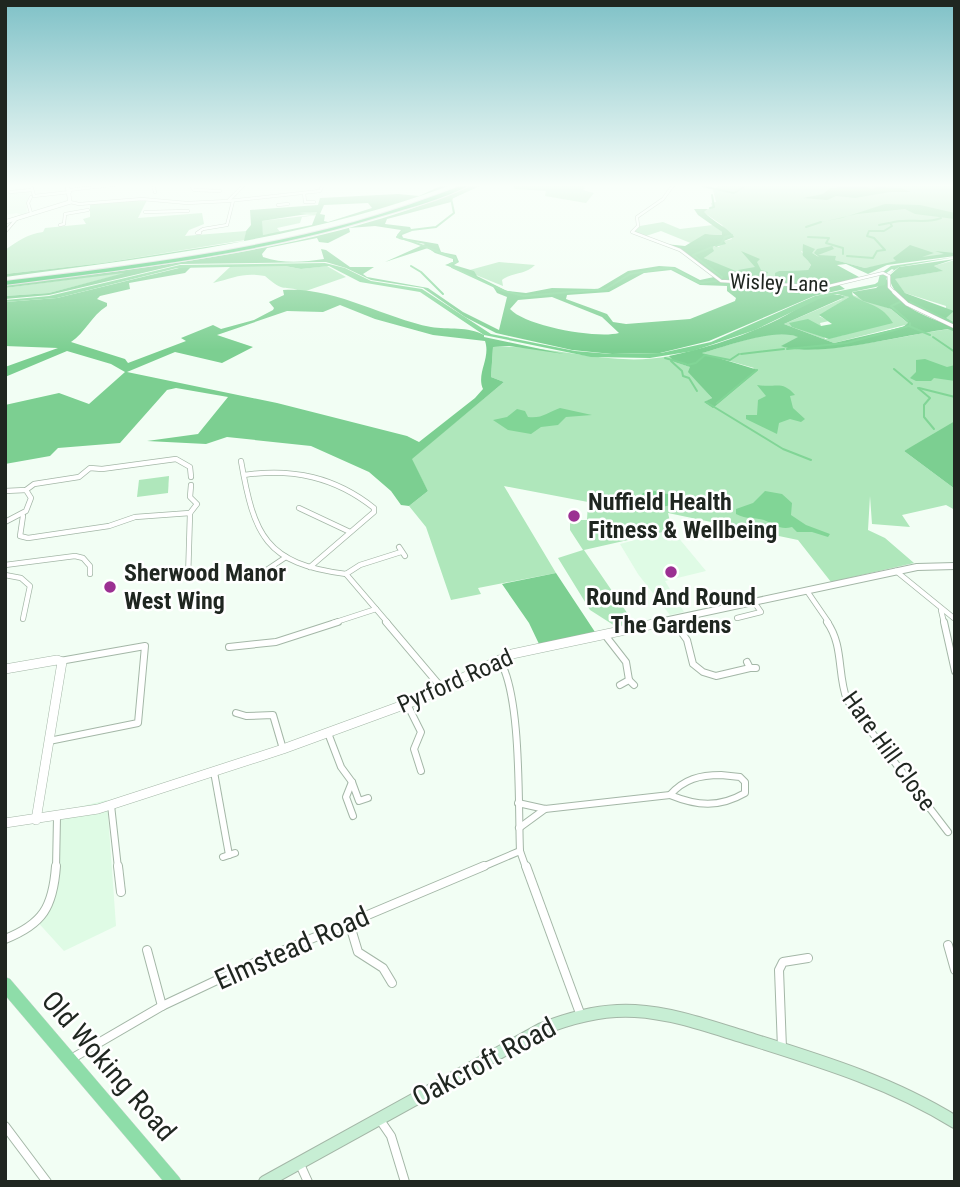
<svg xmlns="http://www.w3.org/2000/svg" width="960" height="1187" viewBox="0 0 960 1187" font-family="'Roboto Condensed',sans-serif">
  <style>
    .built { fill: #dffbe5 }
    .green { fill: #afe7bb }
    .forest { fill: #7ccf91; fill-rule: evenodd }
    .water { fill: #81d596 }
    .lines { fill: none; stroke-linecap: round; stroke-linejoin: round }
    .stream { stroke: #81d596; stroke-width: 2 }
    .minor-far4-casing { stroke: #a4b7a7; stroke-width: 3.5 }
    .minor-far3-casing { stroke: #a4b7a7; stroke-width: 4.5 }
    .minor-far2-casing { stroke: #a4b7a7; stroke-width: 6 }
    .minor-far1-casing { stroke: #a4b7a7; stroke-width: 8 }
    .minor-casing { stroke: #a4b7a7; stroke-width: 10 }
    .tertiary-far2-casing { stroke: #a4b7a7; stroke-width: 4.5 }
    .tertiary-far1-casing { stroke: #a4b7a7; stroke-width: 8 }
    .tertiary-casing { stroke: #a4b7a7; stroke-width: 10 }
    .secondary-casing { stroke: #a4b7a7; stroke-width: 14 }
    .primary-casing { stroke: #dbdcdb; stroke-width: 1 }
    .motorway-casing { stroke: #dbdcdb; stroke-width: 2 }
    .minor-far4 { stroke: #fff; stroke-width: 2.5 }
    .minor-far3 { stroke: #fff; stroke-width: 3.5 }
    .minor-far2 { stroke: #fff; stroke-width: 4.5 }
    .minor-far1 { stroke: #fff; stroke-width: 6 }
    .minor { stroke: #fff; stroke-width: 8 }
    .tertiary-far2 { stroke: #fff; stroke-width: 3.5 }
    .tertiary-far1 { stroke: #fff; stroke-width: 6 }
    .tertiary { stroke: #fff; stroke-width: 9 }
    .secondary { stroke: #c7eed4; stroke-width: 12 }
    .primary { fill: #8edda9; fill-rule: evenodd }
    .motorway { fill: #43c66f; fill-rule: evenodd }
    .poi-dot { fill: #9b3092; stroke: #fff; stroke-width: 2.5 }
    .labels { text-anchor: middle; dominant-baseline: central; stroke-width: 5; stroke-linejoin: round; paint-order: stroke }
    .far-street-label { font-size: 21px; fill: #1f2620; stroke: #fff }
    .poi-label { font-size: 24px; font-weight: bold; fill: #1f2620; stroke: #fff; text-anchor: start }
    .street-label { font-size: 24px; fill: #1f2620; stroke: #fff }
    .near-street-label { font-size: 28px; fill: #1f2620; stroke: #fff }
  </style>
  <rect width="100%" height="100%" fill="#f2fef4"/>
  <g class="built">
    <path d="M 30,191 L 26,204 L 27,213 L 21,215 L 17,213 L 5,215 L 5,192 Z"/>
    <path d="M 672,530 L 706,571 L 665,581 L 684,612 L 670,615 L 638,574 L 620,544 Z"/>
    <path d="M 107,800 L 116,926 L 64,951 L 34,918 L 45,907 L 52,886 L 55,813 Z"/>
  </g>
  <g class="green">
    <path d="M 512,184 L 587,184 L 583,190 L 594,193 L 586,203 L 545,196 L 546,191 L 515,189 Z"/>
    <path d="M 720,184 L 955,184 L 955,253 L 865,268 L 801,251 L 811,265 L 808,270 L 779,271 L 775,278 L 770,278 L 737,273 L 704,258 L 712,247 L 719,247 L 724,241 L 732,239 L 722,225 L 703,212 L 712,207 L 711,203 L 716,202 L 713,190 Z"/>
    <path d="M 147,200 L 138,218 L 202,213 L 204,224 L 189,230 L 185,236 L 246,231 L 245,240 L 103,263 L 5,274 L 5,250 C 18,241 27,234 43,232 L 45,228 L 86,224 L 83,219 L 90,217 L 90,204 Z"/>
    <path d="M 317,211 L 317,215 L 302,217 L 300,223 L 277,228 L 281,233 L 263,235 L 261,221 L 314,215 L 295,214 Z"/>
    <path d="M 663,222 L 680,229 L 713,225 L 722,232 L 722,235 L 709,234 L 693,244 L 661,231 L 643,237 L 634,231 L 640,226 Z"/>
    <path d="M 955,260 L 955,323 L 945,318 L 946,306 L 905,293 L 894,279 L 942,271 L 934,266 Z"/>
    <path d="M 499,262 L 535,265 C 525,275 513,272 502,280 L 503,286 L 466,271 Z"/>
    <path d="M 240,266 L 285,266 L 301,269 L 327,266 L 346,277 L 303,292 C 281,283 287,295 265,276 C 244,272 233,278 213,283 L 230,267 Z"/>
    <path d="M 134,271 L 49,293 L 5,296 L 5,288 Z"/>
    <path d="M 843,295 L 849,297 L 819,316 L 829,321 L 820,323 L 825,339 L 844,335 L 824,327 L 849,334 L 873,306 L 850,296 L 853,295 L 891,309 L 909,324 L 834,343 L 784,324 L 842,299 Z"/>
    <path d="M 949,329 L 955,332 L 955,426 L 904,451 L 955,489 L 955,510 L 946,505 L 902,515 L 910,527 L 872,524 L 870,496 L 868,530 L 885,538 L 914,563 L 831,582 L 798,540 L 668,513 L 672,530 L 584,550 L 634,623 L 615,626 L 590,610 L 558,558 L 583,550 L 570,530 L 570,520 L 587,520 L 588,502 L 504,486 L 556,573 L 478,588 L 481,594 L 451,600 L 426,527 L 409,506 L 428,491 L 411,459 L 504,382 L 491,377 L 493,347 C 552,344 610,368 670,356 L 675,362 L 691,367 L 689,372 L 712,398 L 705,402 L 713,407 L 754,368 L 701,353 C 730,346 770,327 800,337 L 782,346 C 813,358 911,334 949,329 Z"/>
    <path d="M 169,476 L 168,493 L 137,497 L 139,480 Z"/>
  </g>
  <g class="forest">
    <path d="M 445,184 L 454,184 C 310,238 157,257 5,277 L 5,274 L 103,263 L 244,241 L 246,231 L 251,225 L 250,210 L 318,205 L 320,198 L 398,194 L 419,196 ZM 368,203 L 372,208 L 328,222 L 324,221 L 325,215 L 320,214 L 324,205 ZM 317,212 L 312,225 L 263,235 L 262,221 L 307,214 L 299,213 Z"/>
    <path d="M 474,184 L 484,184 L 453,198 L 451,202 L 387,219 L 385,224 L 410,227 L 412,231 L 402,235 L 403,238 L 438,244 L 441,252 L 456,255 L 459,262 L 454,265 L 474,271 L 477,276 L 507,291 L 526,293 L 552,288 L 598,289 L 628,271 L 659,266 L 675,267 L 700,280 L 714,277 L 685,252 L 665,244 L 685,246 L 705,234 L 722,235 L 722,232 L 698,215 L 694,209 L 708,209 L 704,212 C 713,222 729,228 734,237 L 724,241 L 726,244 L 712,247 L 714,251 L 704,258 L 743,274 L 738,270 L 755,267 L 741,251 L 760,259 L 757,262 L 761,270 L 768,272 L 766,277 L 775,278 L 775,273 L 779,271 L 808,270 L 811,265 C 802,251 802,262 803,244 L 815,249 L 812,253 L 819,257 L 814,253 L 817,249 L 832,246 L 834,249 L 818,255 L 836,256 L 835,260 L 865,268 L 896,261 L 893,258 L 910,245 L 934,253 L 922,257 L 944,254 L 935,251 L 955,253 L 955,256 L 887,265 L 868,274 L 846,264 L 837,265 L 859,277 L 838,284 L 845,289 L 814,296 L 709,341 L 660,353 L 612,354 L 572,350 L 496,333 L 465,317 L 423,288 L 371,280 L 346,268 L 326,262 L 181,264 L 49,295 L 5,299 L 5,296 L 49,293 L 124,273 L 5,288 L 5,285 C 162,266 331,248 474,184 ZM 375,226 L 401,230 L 397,235 L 399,239 L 425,244 L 385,262 L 428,248 L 435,253 L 453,259 L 453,262 L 445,265 L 448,266 L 492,285 L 497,293 L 507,297 L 499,330 L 463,312 L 428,288 L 367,277 L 363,274 L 374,267 L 350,267 L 326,250 L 321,249 L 324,259 C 304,262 283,264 263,257 L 262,254 L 267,248 L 317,238 L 319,242 L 328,243 L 350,232 L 349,228 ZM 671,270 L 700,285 L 727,286 L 727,291 L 736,298 L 735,301 L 690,319 L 626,324 L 613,322 L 607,314 L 566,299 L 567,295 L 609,292 L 644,273 ZM 552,297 L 602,317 L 619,333 C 597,339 525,326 510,309 L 518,300 Z"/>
    <path d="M 836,184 C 853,186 856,182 872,189 L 877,187 L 872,184 L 876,184 L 879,187 L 901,188 L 911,192 L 890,192 L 855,198 L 836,196 L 827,200 L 803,198 L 823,194 L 830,188 L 838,188 L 833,185 Z"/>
    <path d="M 955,259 L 934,266 L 943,271 L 895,279 L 905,293 L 954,311 L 946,318 L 955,323 L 955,327 C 931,315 893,304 889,276 L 899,267 Z"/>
    <path d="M 183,267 L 191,267 L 185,273 L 129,283 L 130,289 L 100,296 L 97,299 L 107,303 L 107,306 C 91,316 85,333 71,342 L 125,359 L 128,363 L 186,341 L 181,338 L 213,325 L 221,329 L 254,320 L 273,310 L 274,308 L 269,302 L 284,295 L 283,290 C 333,286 382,317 431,327 C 448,330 468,326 484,335 L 484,337 L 564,354 L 509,346 L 493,347 L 491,377 L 504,382 L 412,459 L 428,491 L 409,506 L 401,505 L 391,491 L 369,472 L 311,446 L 227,437 L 206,444 L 147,441 L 198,434 L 228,397 L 176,388 L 167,390 L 120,443 L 58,448 L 50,456 L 5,464 L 5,405 L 59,393 L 89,404 L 125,372 L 111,364 L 67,351 L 5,377 L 5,367 L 58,348 L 5,346 L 5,302 L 57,298 ZM 340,305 L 375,319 L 433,335 L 485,341 C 491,358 476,373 483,389 L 475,398 L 419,442 L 407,436 L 277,403 L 127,372 L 175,352 L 222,363 L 253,347 L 217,335 L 287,311 L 323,312 Z"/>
    <path d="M 887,279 C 891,306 932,318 955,328 L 955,332 L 948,329 C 908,334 816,359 781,346 L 798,337 C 773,328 728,346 702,353 L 758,370 L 713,408 L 704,402 L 712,398 L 688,372 L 690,367 L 675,362 L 669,356 C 707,348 744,336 779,319 C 796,311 827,287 845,297 L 784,324 L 834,343 L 903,327 L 908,323 L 891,309 L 863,301 L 852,292 L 876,288 Z"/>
    <path d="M 955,421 L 955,489 L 904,451 Z"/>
    <path d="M 556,573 L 595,632 L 539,644 L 529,623 L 502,584 Z"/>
  </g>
  <g class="water">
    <path d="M 885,204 L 920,205 L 955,213 L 955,219 L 915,214 L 905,209 L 857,214 L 822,222 L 821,222 L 842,218 Z"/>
    <path d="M 955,257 L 899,267 L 889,274 L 894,270 L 892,269 L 885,274 L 887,277 L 885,285 L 852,292 L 853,296 C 871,306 882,305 893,323 L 829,339 L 792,327 L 789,323 L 808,319 L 821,326 L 832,324 L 819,315 L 849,297 L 837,294 L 819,299 L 755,330 L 693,351 L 650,358 L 591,357 L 484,335 L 420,292 L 360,282 L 329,266 L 301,269 L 285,266 L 177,268 L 57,298 L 5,302 L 5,300 L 49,296 L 180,265 L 325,263 L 345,268 L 371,281 L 422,289 L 491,334 L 575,351 L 611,354 L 661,353 L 711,342 L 815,296 L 875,284 L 878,282 L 880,274 L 891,266 Z"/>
    <path d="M 925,359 L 947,367 L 955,365 L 955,381 L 934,378 L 931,381 L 916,381 L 910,378 L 916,372 L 916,360 Z"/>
    <path d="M 757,385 C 777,388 782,380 795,395 L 790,396 L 793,408 L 805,419 L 801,422 L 790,419 L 779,423 L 777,434 L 746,419 L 746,415 L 757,415 L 758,400 L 766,396 Z"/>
    <path d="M 560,408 L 592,415 L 566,417 L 558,425 L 541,427 L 531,434 L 508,430 L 493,420 L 507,417 L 517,409 L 525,411 L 528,417 C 542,419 548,412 560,408 Z"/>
    <path d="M 655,491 C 663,495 669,493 678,495 C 693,497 692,503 711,500 L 714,503 C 703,512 683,515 671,505 L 662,507 L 638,499 L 643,493 Z"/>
    <path d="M 765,491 L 782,494 L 792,503 L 791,515 L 806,525 L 830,534 L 828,537 L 812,532 L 797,532 L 792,527 C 780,530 776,525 764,520 C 755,517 747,520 736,514 L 736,509 L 753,503 Z"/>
  </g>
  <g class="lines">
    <g class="stream">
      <path d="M 481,184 L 451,198 L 454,213 L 436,227 L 403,231 L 397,237 C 420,243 434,251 455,258 L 456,262 L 450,264 L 452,267 L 504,291 L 524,296 L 606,289 L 630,274 L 666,268 L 674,269 L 700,283 L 716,281"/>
      <path d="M 702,186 L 734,193 L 749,184"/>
      <path d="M 710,208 L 714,207 L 712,195"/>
      <path d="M 879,225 L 889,223"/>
      <path d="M 806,227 L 821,222"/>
      <path d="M 808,237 L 829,238 L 826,243 L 843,248 L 843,254"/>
      <path d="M 716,246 L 721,244 L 725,237 L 732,235"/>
      <path d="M 712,247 L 693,255 L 722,277 L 720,280"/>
      <path d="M 885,250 L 874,238 L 867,236 L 869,231 L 884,231 L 892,226 L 890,223 C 907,217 925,225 941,218"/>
      <path d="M 847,256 L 873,258 L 877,251 L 884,250"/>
      <path d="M 411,266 L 421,272 L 443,294"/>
      <path d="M 900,302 L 891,306 L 908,321"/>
      <path d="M 910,302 L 955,324"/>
      <path d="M 910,323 L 910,326"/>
      <path d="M 933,337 L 955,352"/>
      <path d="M 787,349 L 847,343 L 909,326 L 930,335"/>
      <path d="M 741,354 L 784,349"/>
      <path d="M 665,358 L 686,364"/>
      <path d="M 671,361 L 682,371 L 683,376 L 689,378 L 697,391"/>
      <path d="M 697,362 L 705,355 L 730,360 L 739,354"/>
      <path d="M 687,365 L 696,363"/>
      <path d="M 894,369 L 912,384"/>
      <path d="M 918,388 L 930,398 L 924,405 L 924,417 L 934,429"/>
      <path d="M 919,388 L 955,397"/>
      <path d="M 706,402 L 783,449 L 811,460"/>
      <path d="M 717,403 L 757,370"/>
    </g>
    <defs>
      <g id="minor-far4">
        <path d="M 153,184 L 155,192"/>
        <path d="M 190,184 L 194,190 L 220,191"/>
        <path d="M 674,184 L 663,199 L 637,217 L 638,226 L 632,232 L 680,250 L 721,281 L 825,287 L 883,273 L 889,276 L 889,287 L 896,294"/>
        <path d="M 32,188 L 34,196 L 70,192"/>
        <path d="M 69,190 L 120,184"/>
        <path d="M 10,192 L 32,190"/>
        <path d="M 304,193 L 305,202 L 314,202"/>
        <path d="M 31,197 L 28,203 L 31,213"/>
        <path d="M 228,201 L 245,184"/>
        <path d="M 70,202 L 79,204 L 142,199 L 187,203 L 228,201 L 320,191 L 323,184"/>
        <path d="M 278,205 L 288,204"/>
        <path d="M 145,212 L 188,211"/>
        <path d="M 60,225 L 64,224 L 65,214 L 88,210"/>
        <path d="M 5,232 L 17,218"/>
        <path d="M 200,233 L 197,233 L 203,229 L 227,225 L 233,201"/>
      </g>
      <path id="minor-far3" d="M 894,292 L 907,304 L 955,327"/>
      <g id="minor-far2">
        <path d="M 241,461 C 254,535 265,564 346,574"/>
        <path d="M 244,475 C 293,468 335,477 374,508 L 374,512 L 310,567"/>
        <path d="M 5,491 L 26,490 L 34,484 L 79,477 L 90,468 L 102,469 L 176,459 L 190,467 L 191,477"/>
        <path d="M 299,508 L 350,532"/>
        <path d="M 190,513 L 197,504 L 190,497 L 191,485"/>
        <path d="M 23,516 L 20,536 L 28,538 L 109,526 L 135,517 L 190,513 L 188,579"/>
        <path d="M 5,522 L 26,511 L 31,498 L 26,490"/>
        <path d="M 399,547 L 405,556"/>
        <path d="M 5,565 L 75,556 L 83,558 L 90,566 L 90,574"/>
        <path d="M 265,571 L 286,557"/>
        <path d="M 896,571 L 955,619"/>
        <path d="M 346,574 L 360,565 L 401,552"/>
        <path d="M 346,574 L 376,609"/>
        <path d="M 5,575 L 21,578 L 30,586 L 23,619"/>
        <path d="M 807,591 L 829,623"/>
        <path d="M 941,610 L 944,623"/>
        <path d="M 737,618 L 761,612 L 754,602"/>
        <path d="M 673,620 L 675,623"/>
        <path d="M 333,623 L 376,609 L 388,623"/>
      </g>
      <g id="minor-far1">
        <path d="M 386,622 L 441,687"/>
        <path d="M 674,622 L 687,640 L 693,664 L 703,672 L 716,676 L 750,668"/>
        <path d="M 827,622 C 844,646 837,674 847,700 L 948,832"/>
        <path d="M 944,622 L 955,671"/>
        <path d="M 605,635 L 626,662 L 629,680"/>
        <path d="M 229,647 L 276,642 L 338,622"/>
        <path d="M 499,659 C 522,695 518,805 520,851 L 526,868"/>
        <path d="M 747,662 L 750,668 L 756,668"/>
        <path d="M 620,685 L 629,680 L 634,685"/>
        <path d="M 407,704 L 421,732 L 414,749 L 421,771"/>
        <path d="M 236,713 L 246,716 L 273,715 L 283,749"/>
        <path d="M 328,733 L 341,767 L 352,782 L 359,801 L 368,798"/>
        <path d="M 49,741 L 138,723 L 145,646 L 60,661"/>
        <path d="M 214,772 L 229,855"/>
        <path d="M 721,775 L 740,777 L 745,782 L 745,793 C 719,808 697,806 670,795 C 684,779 700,775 721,775 Z"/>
        <path d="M 352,782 L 346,797 L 353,816"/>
        <path d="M 518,803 L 545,809 L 670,795"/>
        <path d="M 111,805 L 118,868"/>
        <path d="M 519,828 L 545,809"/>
        <path d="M 223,857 L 235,853"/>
        <path d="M 56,868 L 57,817"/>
        <path d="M 480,868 L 520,851"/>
      </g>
      <g id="minor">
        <path d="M 118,866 L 121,892"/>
        <path d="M 526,866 L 581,1016"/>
        <path d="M 349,922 L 358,952 L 383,968 L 392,983"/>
        <path d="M 5,939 C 43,924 53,907 56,866"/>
        <path d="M 948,945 L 955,970"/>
        <path d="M 147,950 L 162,1006"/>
        <path d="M 782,1048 L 779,970 L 783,962 L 808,958"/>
        <path d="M 71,1059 L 162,1006 L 249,965 L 484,866"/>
        <path d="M 380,1120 L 391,1136 L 405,1182"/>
        <path d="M 5,1126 L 47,1182"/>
        <path d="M 299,1162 L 308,1182"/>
      </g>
      <path id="tertiary-far2" d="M 5,222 L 70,202 L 67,184"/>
      <path id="tertiary-far1" d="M 655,623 L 917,567 L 955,566"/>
      <g id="tertiary">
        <path d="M 5,669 L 57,660 L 62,662 L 36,820"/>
        <path d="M 5,823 L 98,809 L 283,749 L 417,700 L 512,654 L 663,622"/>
      </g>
      <path id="secondary" d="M 265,1182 L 542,1029 C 572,1017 603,1009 635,1011 C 672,1013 708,1026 744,1037 C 817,1060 889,1081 955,1122"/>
      <path id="primary" d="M 5,977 L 10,979 L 179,1177 L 182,1182 L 164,1182 L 5,995 Z"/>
      <path id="motorway" d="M 466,184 L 472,184 C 445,199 412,207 382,216 C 260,254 132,269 5,285 L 5,281 C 122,267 240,253 354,222 C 392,211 429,198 466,184 Z"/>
    </defs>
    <use href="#minor-far4" class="minor-far4-casing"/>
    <use href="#minor-far3" class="minor-far3-casing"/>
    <use href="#minor-far2" class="minor-far2-casing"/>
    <use href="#minor-far1" class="minor-far1-casing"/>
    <use href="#minor" class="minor-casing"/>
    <use href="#tertiary-far2" class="tertiary-far2-casing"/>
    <use href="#tertiary-far1" class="tertiary-far1-casing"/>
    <use href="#tertiary" class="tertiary-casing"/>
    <use href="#secondary" class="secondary-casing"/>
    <use href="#primary" class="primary-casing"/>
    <use href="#motorway" class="motorway-casing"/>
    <use href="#minor-far4" class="minor-far4"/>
    <use href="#minor-far3" class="minor-far3"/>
    <use href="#minor-far2" class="minor-far2"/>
    <use href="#minor-far1" class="minor-far1"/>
    <use href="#minor" class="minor"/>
    <use href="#tertiary-far2" class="tertiary-far2"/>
    <use href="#tertiary-far1" class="tertiary-far1"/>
    <use href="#tertiary" class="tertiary"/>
    <use href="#secondary" class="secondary"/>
    <use href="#primary" class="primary"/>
    <use href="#motorway" class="motorway"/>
  </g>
  <linearGradient id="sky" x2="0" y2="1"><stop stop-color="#7fc1c7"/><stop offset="0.53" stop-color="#f9fffa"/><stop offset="1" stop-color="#f9fffa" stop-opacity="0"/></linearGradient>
  <rect width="960" height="350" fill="url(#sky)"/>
  <g class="poi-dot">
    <circle cx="574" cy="516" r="7"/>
    <circle cx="671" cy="572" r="7"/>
    <circle cx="110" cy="587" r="7"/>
  </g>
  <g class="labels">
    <g class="far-street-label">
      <text transform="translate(779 283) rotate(2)">Wisley Lane</text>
    </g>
    <g class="poi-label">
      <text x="588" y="502">Nuffield Health<tspan x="588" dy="28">Fitness &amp; Wellbeing</tspan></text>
      <text x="124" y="573">Sherwood Manor<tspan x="124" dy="28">West Wing</tspan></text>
      <text x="671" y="597" text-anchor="middle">Round And Round<tspan x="671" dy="28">The Gardens</tspan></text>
    </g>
    <g class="street-label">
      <text transform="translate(455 681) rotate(-24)">Pyrford Road</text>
      <text transform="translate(889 751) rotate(54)">Hare Hill Close</text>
    </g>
    <g class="near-street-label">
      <text transform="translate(292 948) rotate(-24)">Elmstead Road</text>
      <text transform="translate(484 1062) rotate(-28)">Oakcroft Road</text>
      <text transform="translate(109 1066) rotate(49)">Old Woking Road</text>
    </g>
  </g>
  <rect width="960" height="1187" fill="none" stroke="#1f2620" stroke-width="14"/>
</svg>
